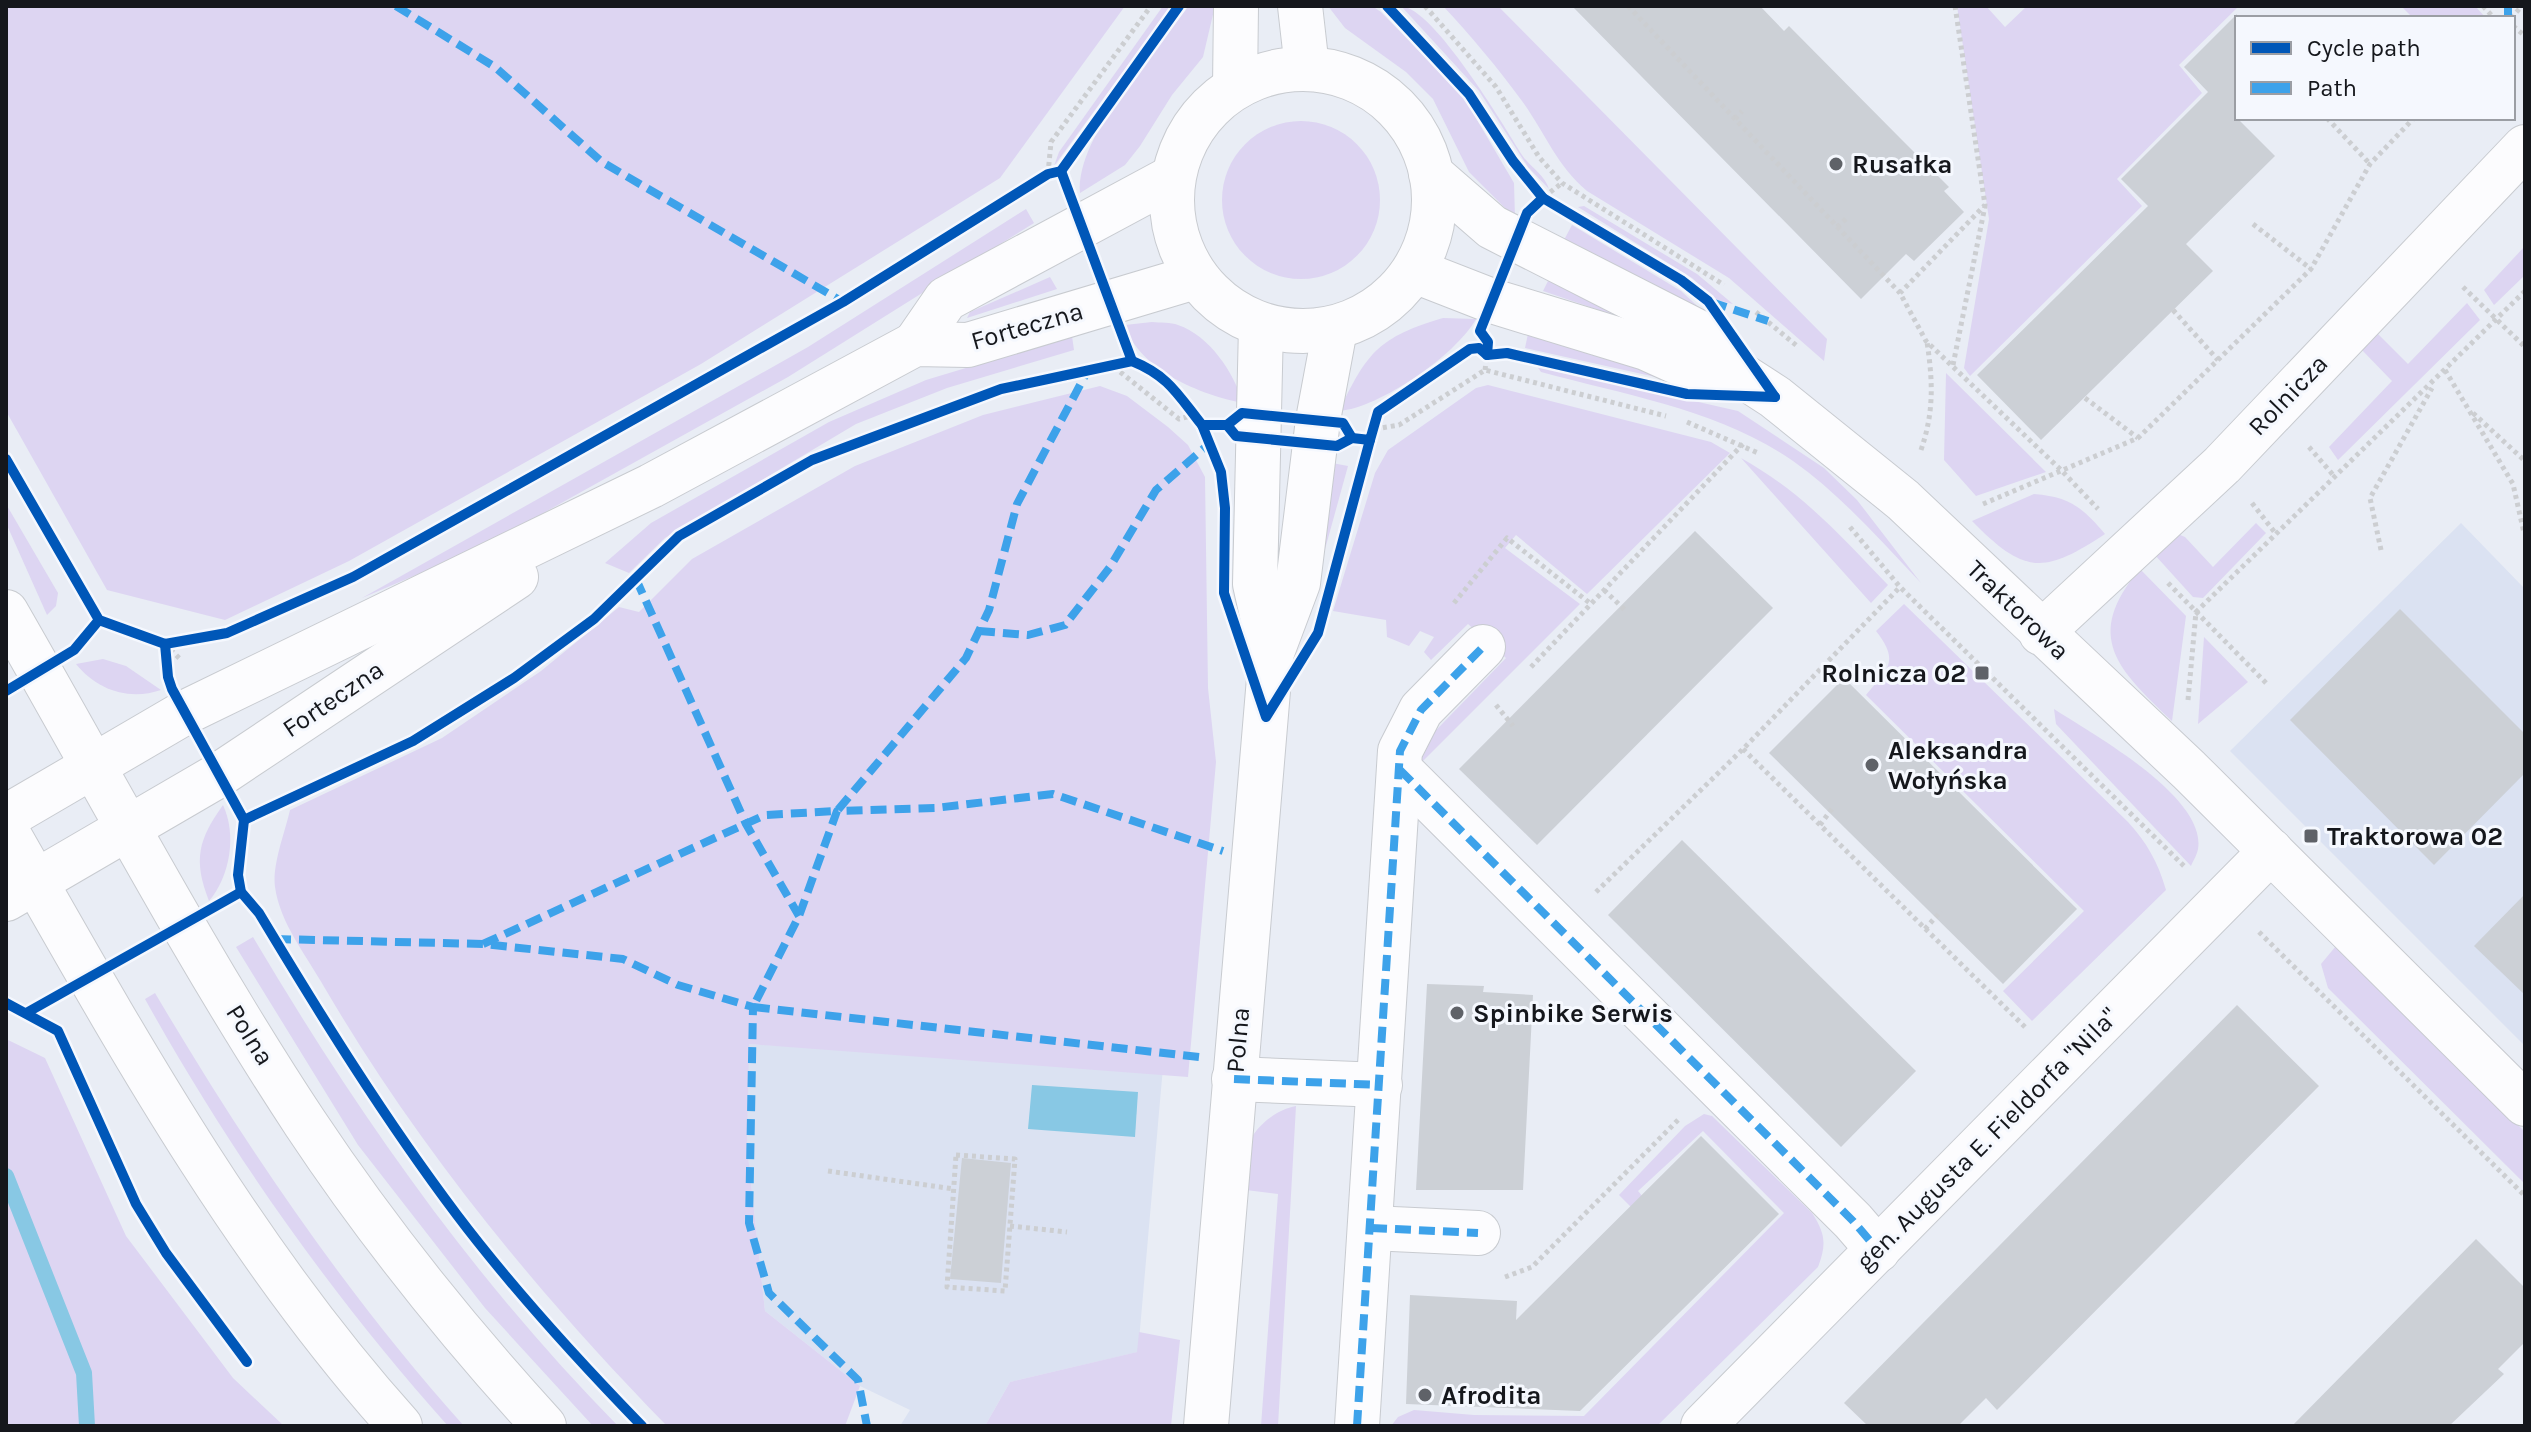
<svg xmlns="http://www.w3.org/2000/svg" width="2531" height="1432" viewBox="0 0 2531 1432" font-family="Karla,sans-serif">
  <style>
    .built { fill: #dbe2f2 }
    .green { fill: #ddd5f2 }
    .water { fill: #88c8e4 }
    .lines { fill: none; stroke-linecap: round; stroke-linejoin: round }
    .stream { stroke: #88c8e4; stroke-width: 16 }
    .building { fill: #ccd0d6 }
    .minor-casing { stroke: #c8cbd0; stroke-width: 46 }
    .path { stroke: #ccced1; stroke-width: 5; stroke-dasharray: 4 4; stroke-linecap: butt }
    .minor { stroke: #fcfcfe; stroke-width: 44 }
    .quiet { stroke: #3da2ea; stroke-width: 8; stroke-dasharray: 16 8; stroke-linecap: butt }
    .cycleway-casing { stroke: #f5f8fe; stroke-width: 15 }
    .cycleway { stroke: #0057b8; stroke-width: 10 }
    .poi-dot { fill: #5f6268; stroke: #f5f8fe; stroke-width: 3 }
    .labels { text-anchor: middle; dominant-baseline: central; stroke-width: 6; stroke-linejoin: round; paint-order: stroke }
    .poi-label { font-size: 26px; font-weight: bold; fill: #15171c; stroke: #f5f8fe; text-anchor: start }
    .street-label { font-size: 26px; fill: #15171c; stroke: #f5f8fe }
  </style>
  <rect width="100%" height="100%" fill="#e9edf5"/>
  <g class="built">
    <path d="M 2461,523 L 2525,589 L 2525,1046 L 2230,751 Z"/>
    <path d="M 748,1044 L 1163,1067 L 1138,1352 L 1010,1382 L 985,1426 L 900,1426 L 910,1410 L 860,1386 L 765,1311 L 747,1146 Z"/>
  </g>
  <g class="green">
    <path d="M 6,6 L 1125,6 L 1000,178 L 701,364 L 349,561 L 225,620 L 107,590 L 6,411 Z"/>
    <path d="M 1163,6 L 1171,6 L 1054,166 L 1059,152 Z"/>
    <path d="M 1215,6 L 1203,57 L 1172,95 L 1140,146 L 1125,165 L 1080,193 C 1076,136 1154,53 1188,7 Z"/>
    <path d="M 1328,6 L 1372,6 L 1381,12 L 1463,96 L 1514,183 L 1515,218 L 1469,172 L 1433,99 L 1406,72 L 1345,28 Z"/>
    <path d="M 1401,6 C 1434,8 1504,126 1522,155 C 1530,167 1545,175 1549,189 L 1528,167 L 1479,91 Z"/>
    <path d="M 1443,6 L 1498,6 L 1827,339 L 1824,361 L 1729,278 L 1587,191 C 1557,166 1545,133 1522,101 C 1498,68 1471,36 1443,6 Z"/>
    <path d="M 1957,6 L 1986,6 L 2005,27 L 2027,6 L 2239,6 L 2179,65 L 2202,93 L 2117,179 L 2142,206 L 1970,376 L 1964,368 L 1989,219 Z"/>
    <path d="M 2401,6 L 2475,6 L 2486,18 L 2413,18 Z"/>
    <circle cx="1301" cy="200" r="79"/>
    <path d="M 1584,206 L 1697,274 L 1733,304 L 1717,300 L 1692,278 L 1578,207 Z"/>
    <path d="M 1026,209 L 1034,223 L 788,377 L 484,546 L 362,598 L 808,347 Z"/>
    <path d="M 1572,225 L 1681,291 L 1705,313 L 1564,240 Z"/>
    <path d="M 2525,246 L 2525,275 L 2494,305 L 2484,290 Z"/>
    <path d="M 1050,277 L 1057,289 L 967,318 L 970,312 Z"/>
    <path d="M 1550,277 L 1628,320 L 1543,291 Z"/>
    <path d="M 2467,303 L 2480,320 L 2338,460 L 2329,447 L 2392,381 L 2361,349 L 2376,332 L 2408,364 Z"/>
    <path d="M 1443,318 L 1476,319 C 1456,355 1379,408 1339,411 C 1367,352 1379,337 1443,318 Z"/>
    <path d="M 1152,322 C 1160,323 1171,322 1178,325 C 1210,336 1234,373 1243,403 C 1201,395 1139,370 1125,325 Z"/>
    <path d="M 1529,329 L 1687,384 L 1525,348 Z"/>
    <path d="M 1072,336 L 1074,350 L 947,388 L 856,424 L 665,538 L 629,573 L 605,563 L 651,523 L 829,422 L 926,380 Z"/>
    <path d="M 1536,365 L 1738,411 L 1824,468 L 1857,500 L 1921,583 C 1880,540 1841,495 1793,461 C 1720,410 1625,395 1541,372 Z"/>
    <path d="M 1946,373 L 2046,472 L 1976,496 L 1944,460 Z"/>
    <path d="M 1488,385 L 1711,442 L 1730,453 L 1587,594 L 1516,535 L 1505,548 L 1580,604 L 1419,765 L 1411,756 L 1506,658 L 1468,624 L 1431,660 L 1424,652 L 1434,637 L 1420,631 L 1409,646 L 1387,637 L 1386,620 L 1333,611 L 1375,473 L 1388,450 L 1476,388 Z"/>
    <path d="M 1100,386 L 1127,396 L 1168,427 L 1188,445 L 1205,477 L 1208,688 L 1216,762 L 1188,1077 L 749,1044 L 747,1146 L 765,1311 L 860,1386 L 845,1426 L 667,1426 C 537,1293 417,1146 323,985 C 306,955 280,923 275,887 C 272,865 285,832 290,810 L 442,738 L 541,671 L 619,607 L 639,612 L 692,559 L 855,466 L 983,415 Z"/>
    <path d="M 1741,458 C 1802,492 1841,536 1888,585 L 1871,603 Z"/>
    <path d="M 1332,463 L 1348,466 L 1306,618 Z"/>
    <path d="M 2034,494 C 2070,497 2082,507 2105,534 C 2043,575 2024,574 1972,521 Z"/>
    <path d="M 6,504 L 58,593 L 56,606 L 47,615 L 6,523 Z"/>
    <path d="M 2256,523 L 2266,533 L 2203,598 L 2193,597 L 2154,554 L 2173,532 L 2185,537 L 2213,567 Z"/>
    <path d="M 2140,569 L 2186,616 L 2172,721 C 2119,670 2082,637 2140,569 Z"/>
    <path d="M 1904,604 L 2128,822 C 2147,843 2158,862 2166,890 L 2032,1021 L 2003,991 L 2084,911 L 1866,695 C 1888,668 1900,662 1876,631 Z"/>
    <path d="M 2204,637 L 2248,682 L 2198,724 Z"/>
    <path d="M 103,659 L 126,666 L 161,690 C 129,701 97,690 76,664 Z"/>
    <path d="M 2054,709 C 2091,733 2207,797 2198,849 C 2197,855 2193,861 2191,866 L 2056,724 Z"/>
    <path d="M 223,805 C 237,835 230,876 209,901 C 193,860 198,840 223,805 Z"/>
    <path d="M 253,937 C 357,1113 474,1280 618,1426 L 593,1426 L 582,1414 L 485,1308 L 358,1145 L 236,947 Z"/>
    <path d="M 2336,946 L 2525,1132 L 2525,1184 L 2328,988 L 2321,964 Z"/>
    <path d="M 155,993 C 246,1147 345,1293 464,1426 L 448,1426 C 331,1295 230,1152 145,999 Z"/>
    <path d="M 6,1039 L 45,1058 L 126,1236 L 233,1378 L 284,1426 L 6,1426 Z"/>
    <path d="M 1296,1106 L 1278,1426 L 1261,1426 L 1278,1194 L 1246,1190 C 1245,1179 1243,1168 1244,1157 C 1248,1132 1273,1110 1296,1106 Z"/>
    <path d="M 1704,1114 L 1712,1116 L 1812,1213 C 1825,1233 1827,1244 1818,1267 L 1657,1426 L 1391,1426 L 1398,1417 L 1414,1410 L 1474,1415 L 1584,1416 L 1784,1213 L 1703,1131 L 1638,1191 L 1643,1197 L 1632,1208 L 1619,1195 L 1685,1126 Z"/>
    <path d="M 1139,1332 L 1180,1340 L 1171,1426 L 985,1426 L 1010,1382 L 1137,1352 Z"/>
  </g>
  <path class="water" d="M 1032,1085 L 1138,1092 L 1135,1137 L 1028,1129 Z"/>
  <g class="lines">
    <path class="stream" d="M 6,1176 L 84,1373 L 87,1426"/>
  </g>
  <g class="building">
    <path d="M 1572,6 L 1760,6 L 1784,31 L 1789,26 L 1902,140 L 1949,187 L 1944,191 L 1964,212 L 1914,261 L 1906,254 L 1861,299 Z"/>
    <path d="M 2237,14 L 2237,118 L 2275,156 L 2186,244 L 2213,271 L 2041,440 L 1977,375 L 2148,206 L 2121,179 L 2208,92 L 2184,67 Z"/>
    <path d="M 1695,531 L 1773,608 L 1537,845 L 1459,769 Z"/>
    <path d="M 2400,609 L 2525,734 L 2525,773 L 2434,865 L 2290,720 Z"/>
    <path d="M 1844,678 L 2077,909 L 2003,984 L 1769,753 Z"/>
    <path d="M 1682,840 L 1916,1071 L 1841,1147 L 1608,915 Z"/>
    <path d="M 2525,894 L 2525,995 L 2474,946 Z"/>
    <path d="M 1427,984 L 1484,986 L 1483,992 L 1533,995 L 1523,1190 L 1416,1190 Z"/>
    <path d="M 2237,1005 L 2319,1086 L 1997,1410 L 1986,1398 L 1958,1426 L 1868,1426 L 1844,1403 Z"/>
    <path d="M 1701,1136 L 1779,1214 L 1580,1411 L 1406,1404 L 1410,1295 L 1517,1301 L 1516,1320 Z"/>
    <path d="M 962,1158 L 1011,1163 L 1001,1283 L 950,1279 Z"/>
    <path d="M 2476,1239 L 2525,1288 L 2525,1342 L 2498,1369 L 2504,1374 L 2449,1426 L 2292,1426 Z"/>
  </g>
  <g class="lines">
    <defs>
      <g id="minor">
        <path d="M 1300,6 L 1307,68"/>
        <circle cx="1303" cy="200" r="131"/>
        <path d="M 1235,87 L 1236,6"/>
        <path d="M 1431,174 L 1492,227 L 1704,335 L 1741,375"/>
        <path d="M 1415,271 L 1492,301 L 1646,348 L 1688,367 L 1741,375 L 1775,397 L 1903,500 L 2189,770 L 2525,1104"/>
        <path d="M 1261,326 L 1255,584 L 1271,655 L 1298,583 L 1318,420 L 1335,329"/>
        <path d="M 915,344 L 946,299 L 1173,177"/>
        <path d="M 6,612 C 104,782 196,958 305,1123 C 376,1230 457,1331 544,1426"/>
        <path d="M 2041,633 L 2222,465 L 2525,147"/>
        <path d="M 1400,770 L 1853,1221 L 1878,1250"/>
        <path d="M 6,817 L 184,713 L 651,486 L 915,344 L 968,345 L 1195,277"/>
        <path d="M 6,830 C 124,1037 240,1248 400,1426"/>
        <path d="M 6,899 L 219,775 L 516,577"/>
        <path d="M 1234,1079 L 1380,1085"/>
        <path d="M 1371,1228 L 1478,1233"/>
        <path d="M 1206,1426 L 1271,655"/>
        <path d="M 1357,1426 L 1400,751 L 1421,710 L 1483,647"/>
        <path d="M 1703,1426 L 2271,851"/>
      </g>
    </defs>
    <use href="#minor" class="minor-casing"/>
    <g class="path">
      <path d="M 1425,6 L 1496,87 L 1539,157 L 1562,183 L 1724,285"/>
      <path d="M 1628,6 L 1900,293"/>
      <path d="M 1955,6 L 1985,205 L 1900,293 L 1926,341 L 2061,470 L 2098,509"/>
      <path d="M 2483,6 L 2494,18"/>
      <path d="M 2511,18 L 2522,6"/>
      <path d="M 2513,26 L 2524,35"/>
      <path d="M 2327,118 L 2370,164"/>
      <path d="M 1735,119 L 1742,111"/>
      <path d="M 1048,174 L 1051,142 L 1151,6"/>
      <path d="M 1544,197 L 1562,183"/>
      <path d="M 2253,224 L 2311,269"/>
      <path d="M 1837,227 L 1848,217"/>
      <path d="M 2463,287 L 2525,347"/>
      <path d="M 2173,310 L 2218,360"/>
      <path d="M 1756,312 L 1797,346"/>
      <path d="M 1953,365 L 1985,206"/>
      <path d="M 1114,367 L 1179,419 L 1194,415"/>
      <path d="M 1485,370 L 1487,355"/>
      <path d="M 2445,370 L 2513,484 L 2524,533"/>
      <path d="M 2085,398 L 2138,438"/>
      <path d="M 2473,413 L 2525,461"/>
      <path d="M 1687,422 L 1758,453"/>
      <path d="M 1375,429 L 1399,425 L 1485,370 L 1666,416"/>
      <path d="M 2309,447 L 2334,476"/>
      <path d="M 1921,450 C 1934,412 1933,382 1927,342"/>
      <path d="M 2252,503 L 2276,534"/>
      <path d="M 1983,504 L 2138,438 L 2311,269 L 2370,164 L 2414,118"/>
      <path d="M 1850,527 L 1900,587 L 2185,867"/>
      <path d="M 2381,550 L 2370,498 L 2432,388"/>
      <path d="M 2168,583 L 2267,684"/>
      <path d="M 1604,590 L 1626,611"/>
      <path d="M 1454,603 L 1507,538 L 1591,604"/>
      <path d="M 165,644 L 181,660"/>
      <path d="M 1531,667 L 1743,444"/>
      <path d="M 2188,700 L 2196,612 L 2525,291"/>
      <path d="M 1496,705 L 1513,726"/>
      <path d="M 1743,749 L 2027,1029"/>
      <path d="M 1820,825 L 1834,806"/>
      <path d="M 1596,892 L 1743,749 L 1900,587"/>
      <path d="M 1925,929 L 1941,911"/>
      <path d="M 2259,932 L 2525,1196"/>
      <path d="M 956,1155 L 1015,1159 L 1005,1291 L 947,1287 Z"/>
      <path d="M 828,1171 L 954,1189"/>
      <path d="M 1010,1226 L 1067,1232"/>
      <path d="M 1505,1277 L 1532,1267 L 1679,1119"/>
    </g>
    <use href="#minor" class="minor"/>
    <g class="quiet">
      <path d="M 396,6 L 495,67 L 602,162 L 843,302"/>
      <path d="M 2508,6 L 2508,18"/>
      <path d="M 1711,302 L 1768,321"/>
      <path d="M 636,579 L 746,824 L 799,916"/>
      <path d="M 979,631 L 1028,635 L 1065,625 L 1110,567 L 1156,490 L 1210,443"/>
      <path d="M 1400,770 L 1853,1221 L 1878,1250"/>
      <path d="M 275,939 L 483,944 L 623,959 L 678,985 L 753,1007 L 749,1223 L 769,1293 L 858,1380 L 867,1426"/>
      <path d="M 483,944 L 765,815 L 837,811 L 966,658 L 989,610 L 1017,504 L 1089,368"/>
      <path d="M 1199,1057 L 753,1007 L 799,916 L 837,811 L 935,808 L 1053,794 L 1223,851"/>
      <path d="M 1234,1079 L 1380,1085"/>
      <path d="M 1371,1228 L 1478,1233"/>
      <path d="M 1357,1426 L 1400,751 L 1421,710 L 1483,647"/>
    </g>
    <defs>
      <g id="cycleway">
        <path d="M 1387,6 L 1469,94 L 1513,161 L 1543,198 L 1681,280 L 1708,301 L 1775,397"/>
        <path d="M 1061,171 L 1132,361"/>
        <path d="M 1487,355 L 1488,342 L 1480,331 L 1527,213 L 1543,198"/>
        <path d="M 1202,425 L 1221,472 L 1225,508 L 1224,593 L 1266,717 L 1318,633 L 1370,440"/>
        <path d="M 1227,425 L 1236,436 L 1337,446 L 1352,438 L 1370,440 L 1378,412 L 1470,349 L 1479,348 L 1487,355 L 1507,353 L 1687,394 L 1775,397"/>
        <path d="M 6,459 L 99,620 L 165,644 L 227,633 L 353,577 L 843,302 L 1048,174 L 1061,171 L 1179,6"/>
        <path d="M 165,644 L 168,677 L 172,689 L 244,820 L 238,875 L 241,892 L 259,913 C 321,1016 384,1118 457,1215 C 513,1289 577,1359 642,1426"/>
        <path d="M 6,691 L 74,650 L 99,620"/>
        <path d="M 244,820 L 413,741 L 514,678 L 594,619 L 679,536 L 812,460 L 1001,389 L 1132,361 C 1169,376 1178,395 1202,425 L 1227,425 L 1242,413 L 1343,423 L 1352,438"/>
        <path d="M 6,1003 L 58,1031 L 136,1204 L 166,1253 L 247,1362"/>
        <path d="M 28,1012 L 241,892"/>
      </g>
    </defs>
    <use href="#cycleway" class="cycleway-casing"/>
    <use href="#cycleway" class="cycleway"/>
  </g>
  <g class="poi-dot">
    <circle cx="1836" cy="164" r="8"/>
    <rect x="1974" y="665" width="16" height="16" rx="4"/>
    <circle cx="1872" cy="765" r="8"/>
    <rect x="2303" y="828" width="16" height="16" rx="4"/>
    <circle cx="1457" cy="1013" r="8"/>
    <circle cx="1425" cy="1395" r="8"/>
  </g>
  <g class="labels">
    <g class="poi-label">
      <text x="1852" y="164">Rusałka</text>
      <text x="1966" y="673" text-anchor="end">Rolnicza 02</text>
      <text x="1888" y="750">Aleksandra<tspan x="1888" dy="30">Wołyńska</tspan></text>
      <text x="2327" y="836">Traktorowa 02</text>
      <text x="1473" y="1013">Spinbike Serwis</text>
      <text x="1441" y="1395">Afrodita</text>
    </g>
    <g class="street-label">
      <text transform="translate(1027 326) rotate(-16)">Forteczna</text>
      <text transform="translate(2288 395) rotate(-46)">Rolnicza</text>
      <text transform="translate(2018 610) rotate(44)">Traktorowa</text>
      <text transform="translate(333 699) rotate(-34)">Forteczna</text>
      <text transform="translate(250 1035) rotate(58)">Polna</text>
      <text transform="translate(1238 1040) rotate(-85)">Polna</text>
      <text transform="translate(1987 1139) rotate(-45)">gen. Augusta E. Fieldorfa "Nila"</text>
    </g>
  </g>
  <rect width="2531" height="1432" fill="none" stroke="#15171c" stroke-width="16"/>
  <rect x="2235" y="16" width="280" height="104" fill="#f5f8fe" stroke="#9b9ea4" stroke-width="2"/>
  <rect x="2251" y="42" width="40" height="12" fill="#0057b8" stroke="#9b9ea4" stroke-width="2"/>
  <text x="2307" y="56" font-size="24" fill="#15171c">Cycle path</text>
  <rect x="2251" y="82" width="40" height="12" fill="#3da2ea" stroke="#9b9ea4" stroke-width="2"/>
  <text x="2307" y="96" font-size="24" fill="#15171c">Path</text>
</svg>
